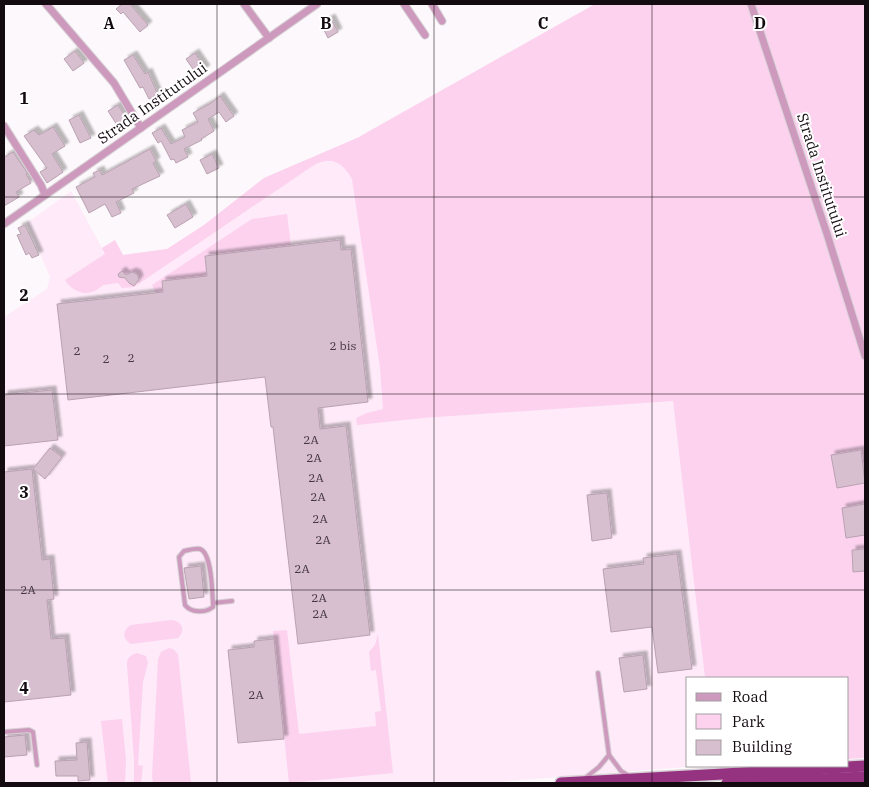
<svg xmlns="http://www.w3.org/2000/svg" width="869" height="787" viewBox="0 0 869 787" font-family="'IBM Plex Serif',serif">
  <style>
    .built { fill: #feeaf8 }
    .green { fill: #fcd2ef }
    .building { fill: #d8bfd0; stroke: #b9a1b1; filter: url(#shadow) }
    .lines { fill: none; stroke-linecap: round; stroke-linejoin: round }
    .service-casing { stroke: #d8d2d6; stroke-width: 6 }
    .minor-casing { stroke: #d8d2d6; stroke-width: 9 }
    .trunk-casing { stroke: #d8d2d6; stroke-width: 14 }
    .service { stroke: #cd9abe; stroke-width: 4 }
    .minor { stroke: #cd9abe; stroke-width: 7 }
    .trunk { stroke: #963380; stroke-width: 11 }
    .grid { fill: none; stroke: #140b11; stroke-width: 1; stroke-opacity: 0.55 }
    .labels { text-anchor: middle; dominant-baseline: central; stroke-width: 4; stroke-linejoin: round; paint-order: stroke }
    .number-label { font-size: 12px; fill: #453841 }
    .street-label { font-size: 15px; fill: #140b11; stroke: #fff }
    .grid-label { font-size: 16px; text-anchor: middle; font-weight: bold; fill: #140b11; stroke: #fff; stroke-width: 4; stroke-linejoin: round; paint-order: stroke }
  </style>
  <defs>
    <filter id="shadow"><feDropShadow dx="4" dy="-4" stdDeviation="1" flood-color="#0004"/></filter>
  </defs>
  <rect width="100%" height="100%" fill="#fdf8fb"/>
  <path class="built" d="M 357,138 L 423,418 L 673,400 L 705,678 L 688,678 L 688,766 L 698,766 L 484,783 L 4,783 L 4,317 L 47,289 L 50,277 L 27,223 L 71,191 L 102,248 L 115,240 L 123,255 L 167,249 L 204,225 L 264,178 Z"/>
  <g class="green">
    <path d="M 595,4 L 865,4 L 865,758 L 848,759 L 848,678 L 705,678 L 673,401 L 423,418 L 357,425 L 356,418 L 367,413 L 383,409 L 380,368 L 352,179 C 342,162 332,156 314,165 L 134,287 L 122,288 L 118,283 L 103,285 C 90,298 74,294 65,280 L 105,254 L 102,248 L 115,240 L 123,255 L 167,249 L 204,225 L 264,178 L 357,138 Z"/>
    <path d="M 287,214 L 291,246 L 205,255 L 207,276 L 162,281 L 163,292 L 156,293 L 152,285 L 252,219 Z"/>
    <path d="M 171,620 C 182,621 186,630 178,638 L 131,644 C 122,639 122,630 131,625 Z"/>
    <path d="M 287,630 L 299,734 L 376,726 L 375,712 L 381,711 L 376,670 L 371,671 L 369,652 L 375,645 L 378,634 L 393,773 L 289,783 L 273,631 Z"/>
    <path d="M 169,648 L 173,649 L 178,654 L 191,783 L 153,783 L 152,777 L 158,659 L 161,652 Z"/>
    <path d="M 137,653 L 146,656 L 148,663 L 143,682 L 138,765 L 143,766 L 141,783 L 134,783 L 134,759 L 127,665 C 127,657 131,655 137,653 Z"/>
    <path d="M 122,719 L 126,760 L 125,783 L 108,783 L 101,721 Z"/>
  </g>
  <g class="building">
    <path d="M 122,4 L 130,4 L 148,25 L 140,32 L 123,12 L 121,14 L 116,9 Z"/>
    <path d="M 331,18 L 338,32 L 328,38 L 321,24 Z"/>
    <path d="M 75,51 L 84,63 L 73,71 L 64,59 Z"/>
    <path d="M 195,53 L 206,69 L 197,75 L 186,59 Z"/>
    <path d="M 133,55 L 145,74 L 148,72 L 158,95 L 149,99 L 143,87 L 140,88 L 124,60 Z"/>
    <path d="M 220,96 L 234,116 L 226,122 L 219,112 L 208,119 L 214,131 L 201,139 L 202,140 L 184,149 L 188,157 L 176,163 L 174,159 L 171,160 L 161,141 L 158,143 L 152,133 L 161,128 L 171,144 L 185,137 L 182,130 L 198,122 L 193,113 L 211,103 Z"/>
    <path d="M 118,105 L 127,119 L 117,125 L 108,111 Z"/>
    <path d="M 79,115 L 91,138 L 80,143 L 69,120 Z"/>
    <path d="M 53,127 L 65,146 L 52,154 L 63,172 L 47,183 L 40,172 L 47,168 L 24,136 L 34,130 L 39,135 Z"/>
    <path d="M 150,149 L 156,161 L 153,163 L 160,176 L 132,189 L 134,193 L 116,202 L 121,213 L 112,217 L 105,204 L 89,213 L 76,187 L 95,177 L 93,173 L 100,170 L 102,175 Z"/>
    <path d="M 13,152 L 28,174 L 26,174 L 31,183 L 16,192 L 19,197 L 4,206 L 4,157 Z"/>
    <path d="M 212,154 L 219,168 L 207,174 L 200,160 Z"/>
    <path d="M 186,204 L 193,217 L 175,228 L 167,215 Z"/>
    <path d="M 25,225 L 39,255 L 32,258 L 29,253 L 26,255 L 17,235 L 21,234 L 18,228 Z"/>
    <path d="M 340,240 L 341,250 L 351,249 L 368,402 L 318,408 L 320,429 L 346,426 L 370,635 L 298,644 L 273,427 L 271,427 L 265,377 L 68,400 L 57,304 L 163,292 L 162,281 L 207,276 L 205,256 Z"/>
    <path d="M 122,271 L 126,275 L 132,272 L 137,274 L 139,279 L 134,286 L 129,283 L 125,278 L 119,277 L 118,274 Z"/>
    <path d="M 52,390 L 58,440 L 4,446 L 4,395 Z"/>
    <path d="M 50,448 L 62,457 L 45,479 L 33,469 Z"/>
    <path d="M 861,450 L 865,483 L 837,488 L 831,455 Z"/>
    <path d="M 32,469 L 42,560 L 50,559 L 54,599 L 47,600 L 51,639 L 65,638 L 71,695 L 4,702 L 4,472 Z"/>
    <path d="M 607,493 L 612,538 L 592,541 L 587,495 Z"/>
    <path d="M 865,504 L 865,535 L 846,538 L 842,508 Z"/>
    <path d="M 865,549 L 865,571 L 853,572 L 852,550 Z"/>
    <path d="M 677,554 L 692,669 L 658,673 L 652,627 L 611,632 L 603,569 L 644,564 L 643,558 Z"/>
    <path d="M 201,566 L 204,597 L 189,599 L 184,568 Z"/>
    <path d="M 274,639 L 284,739 L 238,743 L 228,650 L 254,647 L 254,641 Z"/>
    <path d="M 643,655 L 647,689 L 624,692 L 619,658 Z"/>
    <path d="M 25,735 L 27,755 L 4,757 L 4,737 Z"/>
    <path d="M 87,742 L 90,780 L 78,781 L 78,776 L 56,776 L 55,761 L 77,760 L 76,743 Z"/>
  </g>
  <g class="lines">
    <defs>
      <g id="service">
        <path d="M 213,603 L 213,607 C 205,613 191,613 185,605 L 179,557 L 184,551 C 189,550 195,548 200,549 C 212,553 212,592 213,603 L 232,601"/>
        <path d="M 598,673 L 609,755 L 621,771 L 629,776"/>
        <path d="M 4,732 L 29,730 L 33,732 L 37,765"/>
        <path d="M 584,779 L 599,767 L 609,755"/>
      </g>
      <g id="minor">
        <path d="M 46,4 L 114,83 L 141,128"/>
        <path d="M 244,4 L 269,38"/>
        <path d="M 404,4 L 425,35"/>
        <path d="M 432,4 L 442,21"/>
        <path d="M 751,4 L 827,234 L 865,356"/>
        <path d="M 4,126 L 41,185 L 45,195"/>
        <path d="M 4,224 L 317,4"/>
      </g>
      <g id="trunk">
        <path d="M 561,783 L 865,766"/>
        <path d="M 727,783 L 865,777"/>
      </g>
    </defs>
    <use href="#service" class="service-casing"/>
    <use href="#minor" class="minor-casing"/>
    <use href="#trunk" class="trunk-casing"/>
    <use href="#service" class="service"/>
    <use href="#minor" class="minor"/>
    <use href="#trunk" class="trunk"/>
  </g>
  <path class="grid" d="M 217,4 L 217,783M 434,4 L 434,783M 652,4 L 652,783M 4,197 L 865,197M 4,394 L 865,394M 4,590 L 865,590"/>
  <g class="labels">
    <g class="number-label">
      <text x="343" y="345">2 bis</text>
      <text x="77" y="350">2</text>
      <text x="131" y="357">2</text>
      <text x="106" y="358">2</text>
      <text x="311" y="439">2A</text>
      <text x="314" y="457">2A</text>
      <text x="316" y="477">2A</text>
      <text x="318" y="496">2A</text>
      <text x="320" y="518">2A</text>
      <text x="323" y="539">2A</text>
      <text x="302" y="568">2A</text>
      <text x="28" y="589">2A</text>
      <text x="319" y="597">2A</text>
      <text x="320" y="613">2A</text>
      <text x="256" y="694">2A</text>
    </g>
    <g class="street-label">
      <text transform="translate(152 103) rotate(-35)">Strada Institutului</text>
      <text transform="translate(822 175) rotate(72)">Strada Institutului</text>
    </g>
  </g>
  <g class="grid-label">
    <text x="109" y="29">A</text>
    <text x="326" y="29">B</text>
    <text x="543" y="29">C</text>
    <text x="760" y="29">D</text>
    <text x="24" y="104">1</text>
    <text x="24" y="301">2</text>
    <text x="24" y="498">3</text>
    <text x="24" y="694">4</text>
  </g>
  <rect width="869" height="787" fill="none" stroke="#140b11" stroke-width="10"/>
  <rect x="686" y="677" width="162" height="90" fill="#ffffff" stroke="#a19da0"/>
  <rect x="696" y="693" width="25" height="8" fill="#cd9abe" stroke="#a19da0"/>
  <text x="732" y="702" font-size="15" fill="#140b11">Road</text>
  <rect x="696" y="714" width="25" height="15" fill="#fcd2ef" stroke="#a19da0"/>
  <text x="732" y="727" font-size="15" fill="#140b11">Park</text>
  <rect x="696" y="740" width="25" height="15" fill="#d8bfd0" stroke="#a19da0"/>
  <text x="732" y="752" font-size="15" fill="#140b11">Building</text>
</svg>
